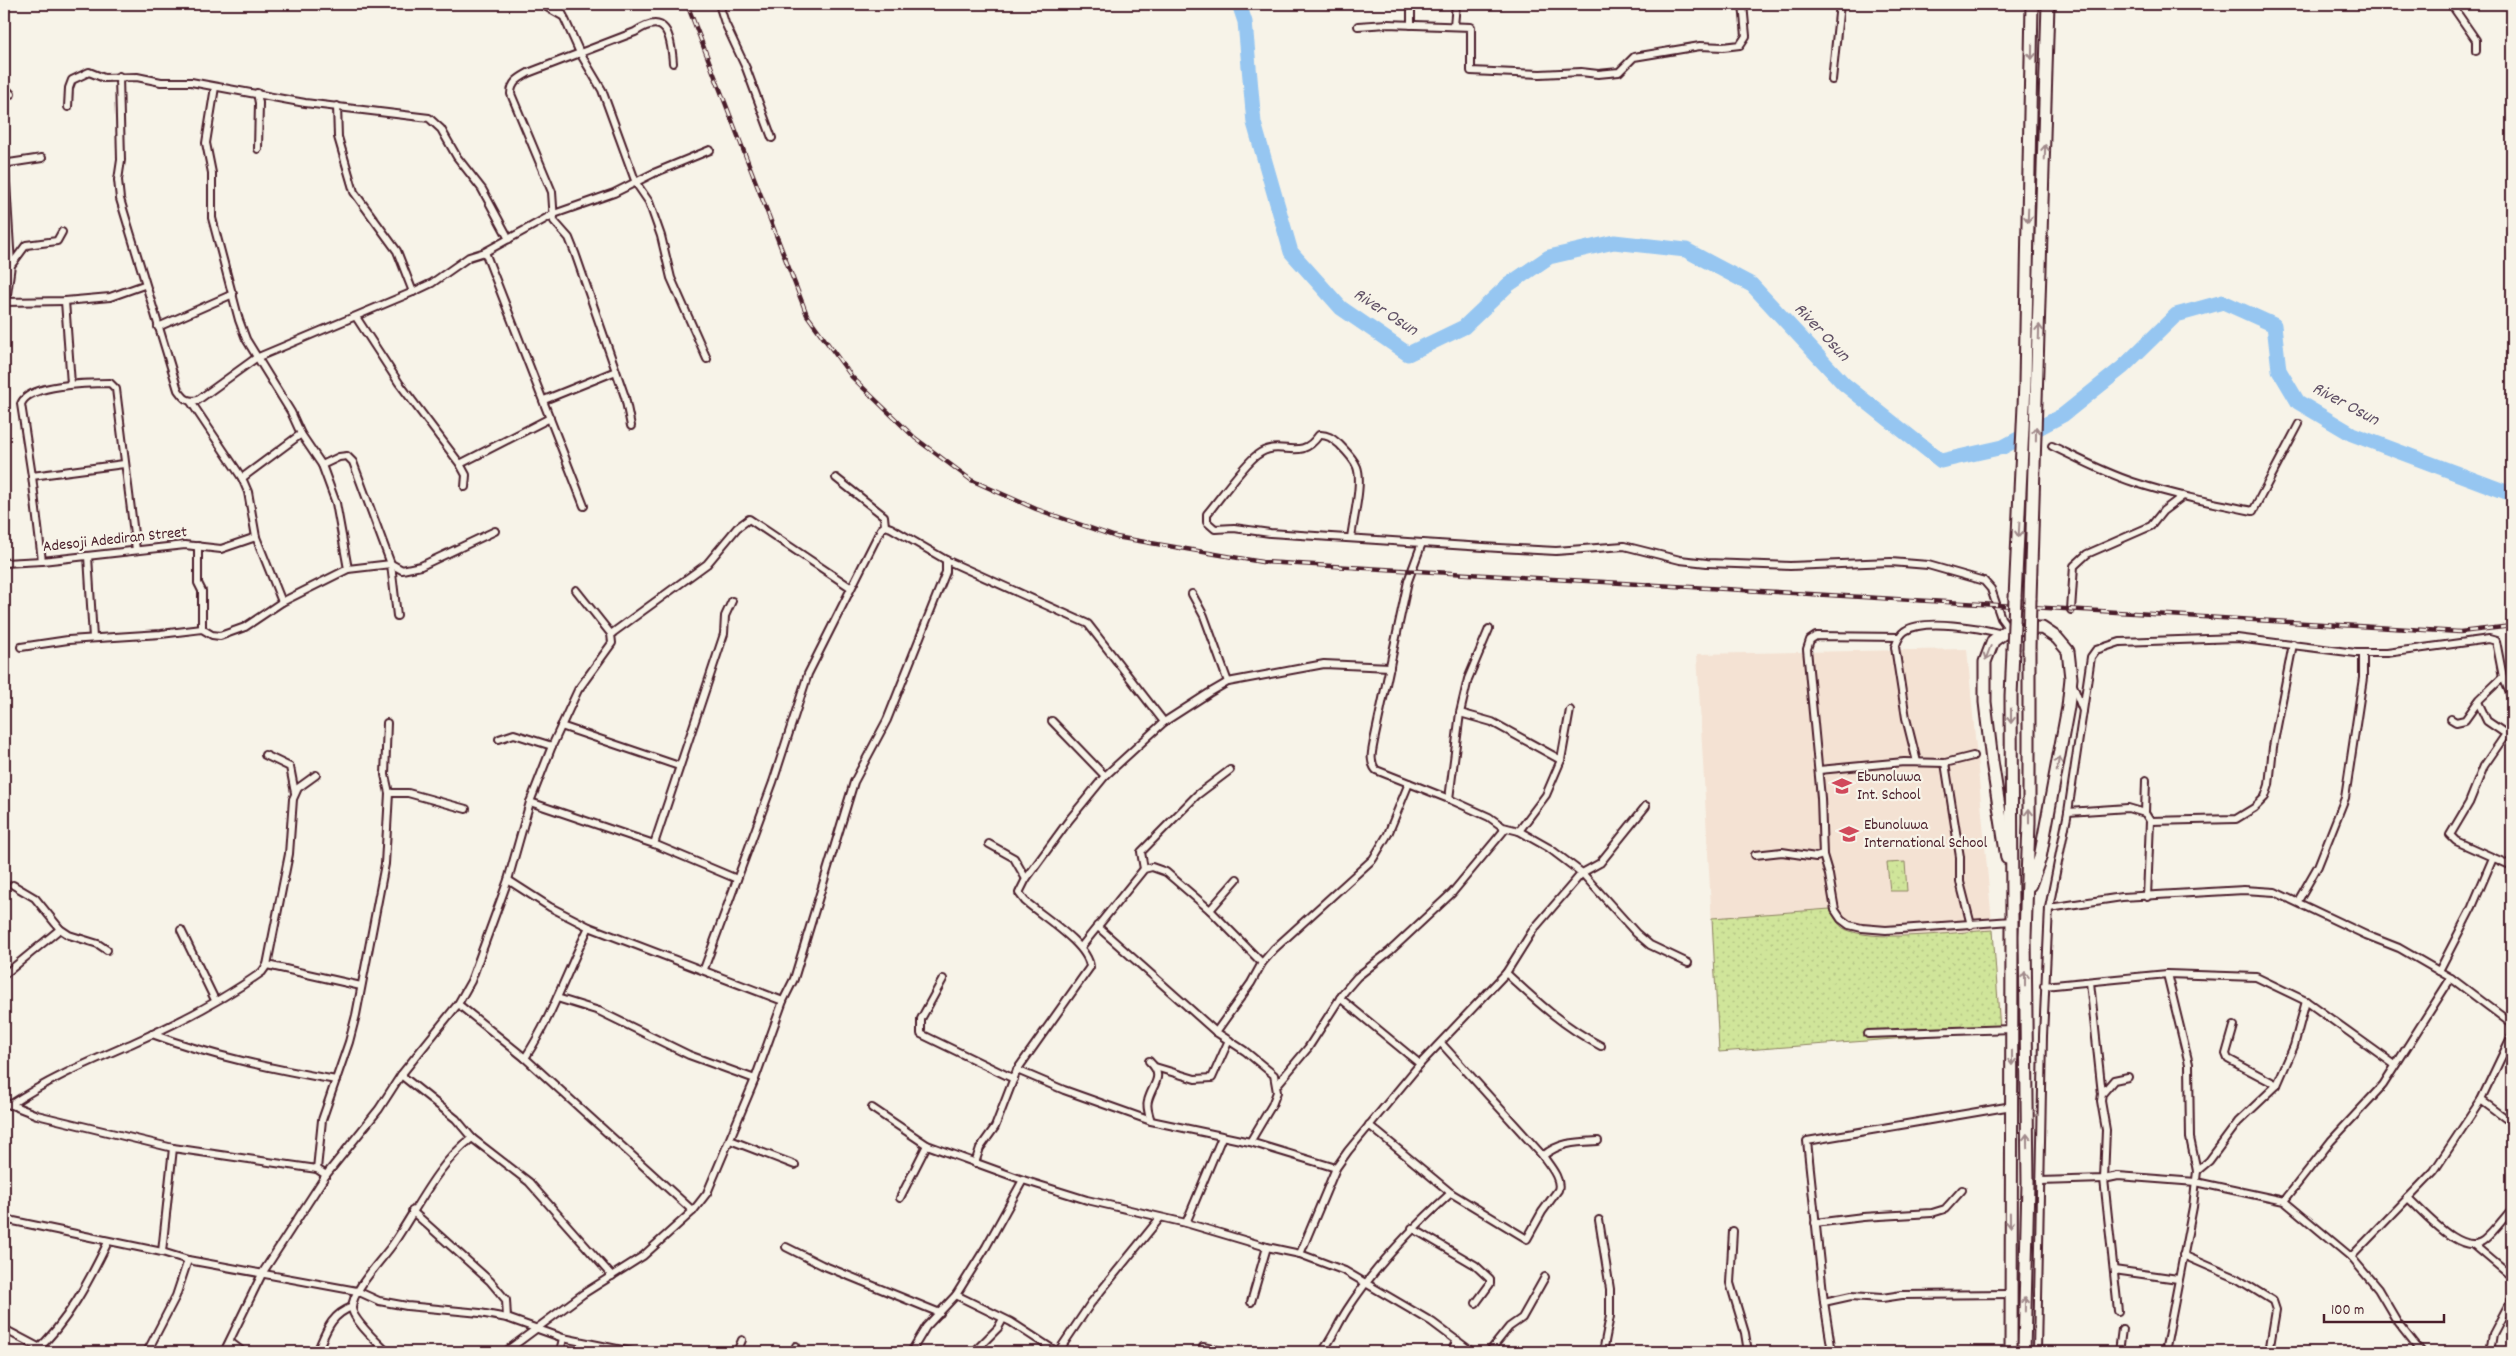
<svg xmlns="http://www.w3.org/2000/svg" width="2516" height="1356" viewBox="0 0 2516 1356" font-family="Dekko,sans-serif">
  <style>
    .built { fill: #f4e2d3 }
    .green { fill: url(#green-dots); stroke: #8d8262 }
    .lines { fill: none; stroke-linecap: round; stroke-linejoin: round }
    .river { stroke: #96c6f1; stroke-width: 15 }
    .street-casing { stroke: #4a1f2b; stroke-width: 10 }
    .highway-casing { stroke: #4a1f2b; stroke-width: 15 }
    .street { stroke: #f7f3e8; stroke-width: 6 }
    .highway { stroke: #f7f3e8; stroke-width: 11 }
    .rail-casing { stroke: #4a1f2b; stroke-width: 4.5 }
    .rail { stroke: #f7f3e8; stroke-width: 2.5; stroke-dasharray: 8; stroke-linecap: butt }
    .highway-bridge-casing { stroke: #4a1f2b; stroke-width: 15; stroke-linecap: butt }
    .highway-bridge { stroke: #f7f3e8; stroke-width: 11 }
    .oneway { stroke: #a0898a }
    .labels { text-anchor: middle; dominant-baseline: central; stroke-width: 4.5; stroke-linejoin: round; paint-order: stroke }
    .street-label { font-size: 16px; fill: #4a1f2b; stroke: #f7f3e8 }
    .poi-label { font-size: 16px; fill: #4a1f2b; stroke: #f7f3e8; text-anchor: start }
    .water-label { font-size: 18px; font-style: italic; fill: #615166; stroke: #f7f3e8 }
  </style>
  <defs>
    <pattern id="green-dots" width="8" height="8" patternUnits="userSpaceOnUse" patternTransform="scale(1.25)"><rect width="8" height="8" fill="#d0e59a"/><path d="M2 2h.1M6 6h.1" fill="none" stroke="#b4c485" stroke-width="1.8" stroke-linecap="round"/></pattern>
  </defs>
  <rect width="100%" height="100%" fill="#f7f3e8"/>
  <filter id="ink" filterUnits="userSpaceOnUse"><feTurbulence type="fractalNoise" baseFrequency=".02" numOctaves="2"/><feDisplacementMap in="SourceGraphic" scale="10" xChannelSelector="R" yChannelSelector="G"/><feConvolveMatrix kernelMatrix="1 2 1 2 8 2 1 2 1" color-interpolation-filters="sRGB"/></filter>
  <g filter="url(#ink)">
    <path class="built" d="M 1967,649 L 2002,1032 L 1719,1052 L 1697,654 Z"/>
    <g class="green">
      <path d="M 1905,862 L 1907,891 L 1890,891 L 1887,863 Z"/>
      <path d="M 1830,909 C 1835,919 1839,928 1850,931 C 1882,942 1957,932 1993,930 L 2000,1031 L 1719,1052 L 1712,918 Z"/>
    </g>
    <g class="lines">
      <path class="river" d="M 1239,4 L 1245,22 L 1254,123 L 1291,252 L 1341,308 L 1408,354 L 1464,327 L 1508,285 L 1549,257 L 1614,242 L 1686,250 L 1752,285 L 1844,384 L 1941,461 L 2003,447 L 2063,415 L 2123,367 L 2176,315 L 2223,302 L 2274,325 L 2279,370 L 2298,402 L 2352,434 L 2509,493 L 2512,492"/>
      <defs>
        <g id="street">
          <path d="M 541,4 L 564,17"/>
          <path d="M 558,4 L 580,53 L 602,90 L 636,183 L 649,202 L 661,236 L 671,278 L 707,359"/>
          <path d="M 719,4 L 725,23 L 746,68 L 772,138"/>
          <path d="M 2451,4 L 2476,40 L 2476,51"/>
          <path d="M 1411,25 L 1411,4"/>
          <path d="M 1358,26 L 1387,24 L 1471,27 L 1471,71 L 1540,74 L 1581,72 L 1598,74 L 1619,72 L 1634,57 L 1700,46 L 1723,47 L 1740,45 L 1746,36 L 1743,4"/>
          <path d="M 1454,26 L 1456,4"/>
          <path d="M 119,76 L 121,160 L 118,180 L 120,199 L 178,390 C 184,398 187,403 198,400 L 256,358 L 413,292 L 432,283 L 469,257 L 485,252 L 554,214 L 614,193 L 654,173 L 710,150"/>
          <path d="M 1832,80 L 1840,4"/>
          <path d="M 4,87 L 11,94"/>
          <path d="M 215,87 L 206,143 L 212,173 L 212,218 L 239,320 L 246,339 L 291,412 L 301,434 L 322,465 L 336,503 L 348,569"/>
          <path d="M 257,93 L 259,103 L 258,149"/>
          <path d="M 337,106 L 338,137 L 354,192 L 397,251 L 413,292"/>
          <path d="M 68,107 L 69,88 L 72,80 L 89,72 L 104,78 L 137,77 L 161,82 L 191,82 L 305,103 L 429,118 L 441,129 L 457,157 L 482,189 L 509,239"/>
          <path d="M 485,252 L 584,506"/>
          <path d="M 12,264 L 26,245 L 57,241 L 62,232"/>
          <path d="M 65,301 L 71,384"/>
          <path d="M 4,302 L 65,301 L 110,297 L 144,285"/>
          <path d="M 6,302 L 11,265 L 5,166 L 9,163 L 42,158"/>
          <path d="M 356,317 L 399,383 L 460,464 L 466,475 L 465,487"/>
          <path d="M 158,327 L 233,294"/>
          <path d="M 544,400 L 616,371"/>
          <path d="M 191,402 L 242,478"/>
          <path d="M 631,426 L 625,397 L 575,253 L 569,238 L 554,221 L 552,192 L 511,94 C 511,82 519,78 528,73 L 635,32 C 666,11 671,35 673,63"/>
          <path d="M 2052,446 C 2079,459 2105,473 2133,482 C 2173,495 2213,503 2253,511 L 2299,424"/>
          <path d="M 460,464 L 550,418"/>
          <path d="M 322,465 L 339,457 L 347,456 L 353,462 L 391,564 L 397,616"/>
          <path d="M 32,476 L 124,464"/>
          <path d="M 836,478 L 884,516 L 885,526"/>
          <path d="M 1351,538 C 1353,520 1363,483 1357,467 C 1354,459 1346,451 1340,445 C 1334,440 1328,434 1319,435 C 1299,464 1281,437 1257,455 C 1244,464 1218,501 1207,514 L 1207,522 L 1215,529 L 1234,528 L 1270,533 L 1499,548 L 1556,551 L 1624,546 L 1680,560 L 1707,563 L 1790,566 L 1891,562 L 1928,565 L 1984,581 L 1991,589 L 2001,618 L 2009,629"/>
          <path d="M 1422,543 L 1408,581 L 1374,741 C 1372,752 1369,761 1376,770 L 1449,799 L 1489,817 L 1503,827 L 1519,831 L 1549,848 L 1582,873 L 1636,933 L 1650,945 L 1688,963"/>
          <path d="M 198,546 L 198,583 L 202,591 L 202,629"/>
          <path d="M 88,556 L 93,638"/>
          <path d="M 946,560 L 1088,624 L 1164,722"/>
          <path d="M 42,561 L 32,476 L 21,404 C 28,384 91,383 110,383 L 116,389 L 136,550"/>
          <path d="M 4,563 L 42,561 L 185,545 L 221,549 L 256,537"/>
          <path d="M 1192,594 L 1204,616 L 1228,682"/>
          <path d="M 282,602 L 256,537 L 248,492 L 242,478 L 301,434"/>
          <path d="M 2071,610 L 2074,566 L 2087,554 L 2151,526 L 2163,511 L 2183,496"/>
          <path d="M 611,634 L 707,564 L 737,528 L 749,519 L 850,587"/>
          <path d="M 1899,637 L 1816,636 L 1810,640 L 1807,649 L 1821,798 L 1823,855 L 1829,875 L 1835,910 L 1841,919 L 1849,925 L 1862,928 L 1886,930 L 2012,921"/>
          <path d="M 21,647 L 68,640 L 161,634 L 202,629 L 212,635 L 220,636 L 245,627 L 282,602 L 348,569 L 391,564 L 402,570 L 421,566 L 495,531"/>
          <path d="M 2073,685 L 2083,711"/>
          <path d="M 2478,702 L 2487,721 L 2506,734 L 2484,766 L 2469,803 L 2450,835 L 2456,841 L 2512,866"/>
          <path d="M 1460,713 L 1492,722 L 1561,760"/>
          <path d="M 2451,719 L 2456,722 L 2465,720 L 2480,699 L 2503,677 L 2512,698"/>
          <path d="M 1052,721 L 1105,776"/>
          <path d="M 561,726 L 679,766"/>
          <path d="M 499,739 L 514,734 L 552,746"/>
          <path d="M 265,755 L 290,767 L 295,793"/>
          <path d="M 1917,762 L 1906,718 L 1895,647 C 1898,640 1899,635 1905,631 C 1924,618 1981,628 2002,634"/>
          <path d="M 1945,763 L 1960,857 L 1960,882 L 1971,925"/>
          <path d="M 1819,770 L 1904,762 L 1945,763 L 1973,756"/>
          <path d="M 389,793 L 408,793 L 466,809"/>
          <path d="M 1449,799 L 1460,713 L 1468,679 L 1489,629"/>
          <path d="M 530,802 L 654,844 L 737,879"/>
          <path d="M 2068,812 L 2128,808 L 2145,813 L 2150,821 L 2147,897"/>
          <path d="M 2145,813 L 2146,780"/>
          <path d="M 2150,821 L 2236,819 L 2254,808 L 2265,797 L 2269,785 L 2273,747 L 2293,644"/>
          <path d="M 1519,831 L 1546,795 L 1561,760 L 1570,710"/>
          <path d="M 654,844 L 724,634 L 725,616 L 732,601"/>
          <path d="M 989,844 L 1014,858 L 1026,879"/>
          <path d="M 1755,855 L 1782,852 L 1816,857 L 1823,855"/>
          <path d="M 1144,869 L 1141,852 L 1197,795 L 1230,770"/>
          <path d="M 508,880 L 550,907 L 589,927 L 783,1001"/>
          <path d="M 13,885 L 35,898 L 60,929 L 69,935 L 98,944 L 107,950"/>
          <path d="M 2298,901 L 2318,866 L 2345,798 L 2363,678 L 2363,653"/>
          <path d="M 2049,908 L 2122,897 L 2244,890 L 2275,892 L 2366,935 L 2399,948 L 2451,978 L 2512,1024"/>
          <path d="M 1210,910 L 1237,879"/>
          <path d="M 1097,926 L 1216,1032 L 1245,1051 L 1274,1075 L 1277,1092 L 1272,1105 L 1250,1142"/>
          <path d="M 181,930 L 215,1000"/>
          <path d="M 1081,947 L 1144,869 L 1152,867 L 1166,872 L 1210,910 L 1262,963"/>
          <path d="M 267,965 L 361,986"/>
          <path d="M 2439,971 L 2472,907 L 2493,858"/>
          <path d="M 1506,973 C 1536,1001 1564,1027 1601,1046"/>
          <path d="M 4,975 L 60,929"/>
          <path d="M 943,979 L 921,1019 L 921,1034 L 1014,1079"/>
          <path d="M 2090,982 L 2102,1094"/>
          <path d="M 2044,986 L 2167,974 L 2256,977 L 2306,1001 L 2395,1065"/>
          <path d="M 557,998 L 599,1011 L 689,1055 L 755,1079"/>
          <path d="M 1340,998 L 1420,1064"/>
          <path d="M 458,1004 L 525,1058 L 693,1211"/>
          <path d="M 2234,1026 L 2226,1054 L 2228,1059 L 2277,1085"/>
          <path d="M 1216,1032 L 1251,983 L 1262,963 L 1274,949 L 1373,859 L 1388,834 L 1409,783"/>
          <path d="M 152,1034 C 211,1056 274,1069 336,1080"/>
          <path d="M 1868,1034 L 2012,1029"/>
          <path d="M 525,1058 C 552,1017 567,971 589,927"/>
          <path d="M 1149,1061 C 1166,1077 1152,1084 1148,1101 C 1146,1107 1149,1115 1151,1121"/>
          <path d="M 1155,1067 L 1195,1079 L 1212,1078 L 1229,1040"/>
          <path d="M 1017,1070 L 1064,1090 L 1151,1121 L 1250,1142 L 1336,1168"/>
          <path d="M 401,1075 L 456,1119 L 472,1138 L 529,1182 L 612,1276"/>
          <path d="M 1277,1085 L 1308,1048 L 1344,992 L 1357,977 L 1390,951 L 1452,893 L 1506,828"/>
          <path d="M 2481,1100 L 2512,1123"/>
          <path d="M 4,1102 L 37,1115 L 173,1148 L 317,1169 L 326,1175"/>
          <path d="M 10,1105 C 52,1077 90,1062 135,1042 C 178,1023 224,999 262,972 L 267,965 L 289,854 L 293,799 L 298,788 L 316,775"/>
          <path d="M 872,1108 L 927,1145 L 1023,1180 L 1087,1200 L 1186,1223 L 1267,1247 L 1300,1254 L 1345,1271 L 1432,1322 L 1472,1352"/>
          <path d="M 1369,1125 L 1451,1193 L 1527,1239 L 1542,1212 L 1558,1190 C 1562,1179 1549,1165 1543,1156 L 1441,1043"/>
          <path d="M 730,1140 L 795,1165"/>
          <path d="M 1543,1156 C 1559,1142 1578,1142 1598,1141"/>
          <path d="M 975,1163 L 980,1148 L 995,1127 L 1017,1070 L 1090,967 C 1088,944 1043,917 1025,901 L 1019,893 L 1026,879 L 1069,820 L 1105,776 L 1164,722 L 1209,693 L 1228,682 L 1324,664 L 1390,667"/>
          <path d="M 317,1169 L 322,1120 L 349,1042 L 356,1015 L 385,864 L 389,793 L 385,775 L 387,723"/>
          <path d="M 2197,1171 L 2209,1161 L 2238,1122 L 2277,1085 L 2294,1046 L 2306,1001"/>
          <path d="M 2040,1181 L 2104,1179 L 2118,1176 L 2196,1182 L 2284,1201 L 2351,1257 L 2378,1289 L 2398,1323 L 2421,1352"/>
          <path d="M 900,1198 L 927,1145"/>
          <path d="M 2408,1198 C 2424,1212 2462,1258 2484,1240 C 2494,1232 2503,1219 2512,1209"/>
          <path d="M 2284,1201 L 2331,1141 L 2383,1085 L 2451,978"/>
          <path d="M 412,1211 L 490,1281 L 506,1300 L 507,1318"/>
          <path d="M 4,1219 L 162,1252 L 188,1260 L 357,1291 L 379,1301 L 407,1306 L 480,1313 L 507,1318 L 563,1338 L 560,1352"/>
          <path d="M 1599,1220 L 1610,1289 L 1610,1316 L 1603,1352"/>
          <path d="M 1186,1223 L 1222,1137"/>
          <path d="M 1815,1223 L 1863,1217 L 1932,1213 L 1945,1209 L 1962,1190"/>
          <path d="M 1412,1228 L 1475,1265 L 1490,1279 L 1490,1284 L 1476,1303"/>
          <path d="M 1733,1231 L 1730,1283 L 1745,1333 L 1748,1352"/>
          <path d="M 2474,1245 L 2512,1277"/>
          <path d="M 786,1247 L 822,1265 L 940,1313"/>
          <path d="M 162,1252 L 173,1148"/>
          <path d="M 1300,1254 L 1336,1168 L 1348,1151 L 1420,1064 L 1506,973 L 1533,930 L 1582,873 L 1600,863 L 1646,806"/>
          <path d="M 2183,1255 L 2236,1278 L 2273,1301 L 2276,1310 L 2269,1352"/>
          <path d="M 2351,1257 L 2434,1171 L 2481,1100 L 2512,1035"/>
          <path d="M 2114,1270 L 2178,1279"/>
          <path d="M 956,1295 L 1011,1322 L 1057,1352"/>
          <path d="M 1251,1302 L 1267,1247"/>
          <path d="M 1824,1302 L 1851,1296 L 1882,1298 L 1902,1295 L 2011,1294"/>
          <path d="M 2118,1311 L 2104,1179 L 2106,1130 L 2101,1101 L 2102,1094 L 2114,1080 L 2128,1077"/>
          <path d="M 4,1329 L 40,1348"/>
          <path d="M 563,1338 L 632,1352"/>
          <path d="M 230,1342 L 243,1352"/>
          <path d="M 1203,1347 L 1227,1352"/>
          <path d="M 35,1352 C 67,1323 89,1281 108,1242"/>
          <path d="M 147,1352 L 176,1296 L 188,1260"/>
          <path d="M 224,1352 L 263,1272 L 326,1175 L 379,1109 L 401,1075 L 458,1004 L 471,981 L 508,880 L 530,802 L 552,746 L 578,690 L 612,643 L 611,634 L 576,590"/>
          <path d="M 317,1352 C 326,1332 330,1315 352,1307"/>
          <path d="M 387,1352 C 379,1344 352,1319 352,1308 C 352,1290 382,1260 393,1244 C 417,1209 437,1164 472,1138"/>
          <path d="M 505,1352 L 583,1294 L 643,1256 L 693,1211 L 707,1193 L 755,1079 L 783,1001 L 794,979 L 854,782 L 887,720 L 946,572 L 946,560 L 891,528 L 885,526 L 881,529 L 808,674 L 773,782 L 704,969"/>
          <path d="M 737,1352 L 742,1340"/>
          <path d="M 796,1352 L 796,1346"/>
          <path d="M 911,1352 L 926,1327 L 956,1295 L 986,1247 L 1023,1180"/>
          <path d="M 974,1352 L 998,1328 L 1003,1319"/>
          <path d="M 1058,1352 L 1091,1303 L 1160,1218"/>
          <path d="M 1322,1352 C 1332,1339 1338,1324 1347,1310 C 1376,1265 1412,1228 1451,1193"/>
          <path d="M 1451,1352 L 1457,1340"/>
          <path d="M 1489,1352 L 1509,1327 L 1522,1318 L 1545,1277"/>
          <path d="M 1832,1352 L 1824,1302 L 1807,1141 L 2012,1106"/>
          <path d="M 2037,1352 L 2043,1036 L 2049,908 L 2068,812 L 2091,657 L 2096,650 L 2120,642 L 2237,638 L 2356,653 L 2387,653 L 2489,639 L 2496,641 L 2503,677"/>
          <path d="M 2119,1352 L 2122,1329"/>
          <path d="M 2165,1352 L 2193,1207 L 2197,1171 L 2190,1138 L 2189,1064 L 2167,974"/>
          <path d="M 2490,1352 L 2493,1334 L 2512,1298"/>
        </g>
        <g id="highway">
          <path d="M 2015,598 L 2025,384 L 2032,4"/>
          <path d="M 2030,599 L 2048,4"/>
          <path d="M 2007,858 L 1992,761 L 1985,702 L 1985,662 L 1993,641 L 2009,629 L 2042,628 L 2057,638 L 2068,651 L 2071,678 L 2068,707 L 2040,858 L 2030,885"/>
          <path d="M 2011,1352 L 2012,921 L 2011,696 L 2013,650"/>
          <path d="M 2024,1352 L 2028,1182 L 2025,936 L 2029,823 L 2029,649"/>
        </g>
      </defs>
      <use href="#street" class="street-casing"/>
      <use href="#highway" class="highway-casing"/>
      <use href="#street" class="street"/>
      <use href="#highway" class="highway"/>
      <defs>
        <path id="rail" d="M 687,4 L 807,315 L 852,377 L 915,438 L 971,480 L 1036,509 L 1116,537 L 1262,562 L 2460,632 L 2512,626"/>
      </defs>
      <use href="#rail" class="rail-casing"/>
      <use href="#rail" class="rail"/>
      <defs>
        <g id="highway-bridge">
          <path d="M 2029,649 L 2030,599"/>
          <path d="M 2013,650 L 2015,598"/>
        </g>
      </defs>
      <use href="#highway-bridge" class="highway-bridge-casing"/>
      <use href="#highway-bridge" class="highway-bridge"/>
    </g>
    <defs><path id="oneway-shaft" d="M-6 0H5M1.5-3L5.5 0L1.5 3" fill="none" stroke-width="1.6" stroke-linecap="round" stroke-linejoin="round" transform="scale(1.25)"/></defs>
    <g class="oneway">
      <use href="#oneway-shaft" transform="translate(2032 52) rotate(91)"/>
      <use href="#oneway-shaft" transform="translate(2045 152) rotate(-88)"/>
      <use href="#oneway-shaft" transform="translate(2028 215) rotate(92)"/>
      <use href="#oneway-shaft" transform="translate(2039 332) rotate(-88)"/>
      <use href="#oneway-shaft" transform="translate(2036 434) rotate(-89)"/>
      <use href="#oneway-shaft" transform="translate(2019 530) rotate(93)"/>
      <use href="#oneway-shaft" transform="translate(1988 653) rotate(111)"/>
      <use href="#oneway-shaft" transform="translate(2011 716) rotate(90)"/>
      <use href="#oneway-shaft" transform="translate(2058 764) rotate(-80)"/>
      <use href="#oneway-shaft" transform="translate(2029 816) rotate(-90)"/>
      <use href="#oneway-shaft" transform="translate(2025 979) rotate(-90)"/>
      <use href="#oneway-shaft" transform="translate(2012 1058) rotate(90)"/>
      <use href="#oneway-shaft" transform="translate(2027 1141) rotate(-91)"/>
      <use href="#oneway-shaft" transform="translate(2010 1220) rotate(89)"/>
      <use href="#oneway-shaft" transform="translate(2025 1304) rotate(-89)"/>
    </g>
  </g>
  <defs>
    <symbol id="school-bare" viewBox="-9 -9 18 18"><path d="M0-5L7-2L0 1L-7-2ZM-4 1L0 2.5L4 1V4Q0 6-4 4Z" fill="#d1495b" stroke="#f7f3e8" stroke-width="2.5" paint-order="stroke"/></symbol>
  </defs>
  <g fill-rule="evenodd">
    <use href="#school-bare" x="1828" y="772" width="28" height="28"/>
    <use href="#school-bare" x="1835" y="820" width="28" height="28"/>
  </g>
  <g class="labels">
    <g class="street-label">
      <text transform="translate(115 540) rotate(-6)">Adesoji Adediran Street</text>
    </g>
    <g class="poi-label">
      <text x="1857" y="777">Ebunoluwa<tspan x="1857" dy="18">Int. School</tspan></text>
      <text x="1864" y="825">Ebunoluwa<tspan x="1864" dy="18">International School</tspan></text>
    </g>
    <g class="water-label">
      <text transform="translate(1385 313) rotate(33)">River Osun</text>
      <text transform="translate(1821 333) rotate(47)">River Osun</text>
      <text transform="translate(2345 405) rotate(28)">River Osun</text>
    </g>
  </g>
  <rect width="2516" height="1356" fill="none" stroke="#f7f3e8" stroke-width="20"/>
  <rect x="10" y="10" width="2496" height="1336" fill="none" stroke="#4a1f2b" stroke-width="2" filter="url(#ink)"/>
  <path d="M2324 1314v8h120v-8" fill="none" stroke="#4a1f2b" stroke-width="2.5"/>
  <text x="2331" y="1314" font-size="15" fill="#4a1f2b" stroke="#f7f3e8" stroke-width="4" paint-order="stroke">100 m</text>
</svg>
